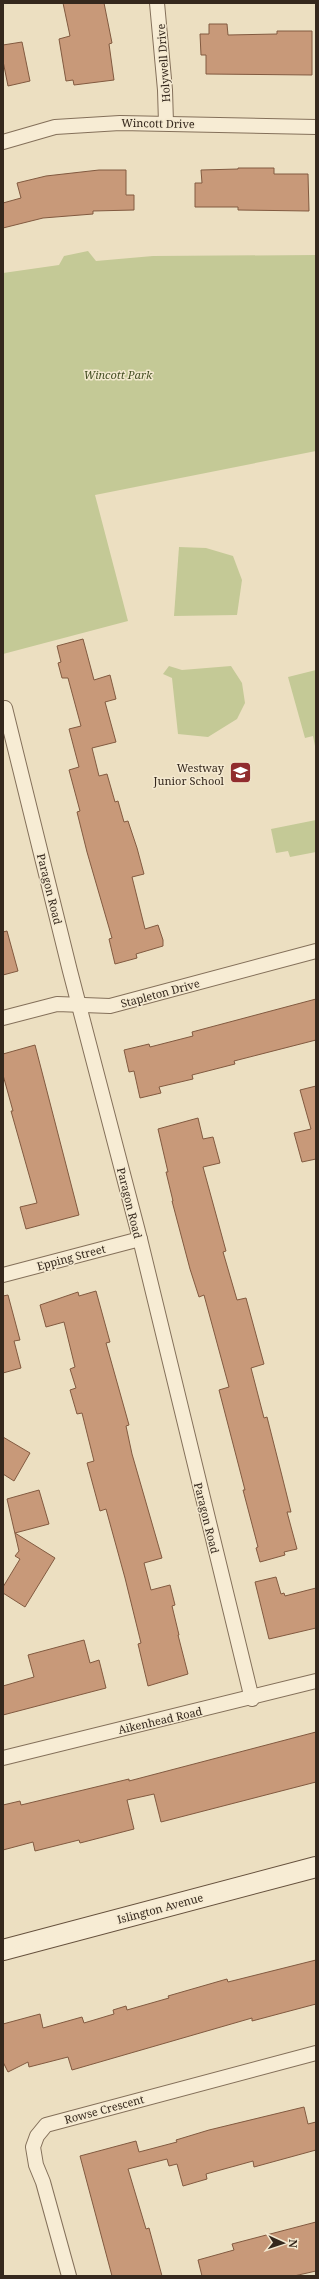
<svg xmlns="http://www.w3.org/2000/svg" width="319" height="2279" viewBox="0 0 319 2279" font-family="'Noto Serif',serif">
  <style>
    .green { fill: #c4c996 }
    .building { fill: #c89979; stroke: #825a40 }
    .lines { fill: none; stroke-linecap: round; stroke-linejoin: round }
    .minor-casing { stroke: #84705a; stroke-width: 16 }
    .secondary-casing { stroke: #66513d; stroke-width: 22 }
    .minor { stroke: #f7ecd4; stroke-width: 14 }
    .secondary { stroke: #f7ecd4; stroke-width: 20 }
    .labels { text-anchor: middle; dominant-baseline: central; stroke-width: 3; stroke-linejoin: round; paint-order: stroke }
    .street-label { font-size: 11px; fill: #35281d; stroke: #f4e9d0 }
    .park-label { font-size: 11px; font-style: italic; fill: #465025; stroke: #f4e9d0 }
    .poi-label { font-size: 11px; fill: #35281d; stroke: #f4e9d0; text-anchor: end }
  </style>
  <rect width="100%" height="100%" fill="#ecdfc1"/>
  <g class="green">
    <path d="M 88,251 L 96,261 L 153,256 L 316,255 L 316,451 L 95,495 L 128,621 L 3,654 L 3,273 L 59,265 L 64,256 Z"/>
    <path d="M 179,547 L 206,548 L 233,556 L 242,580 L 237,615 L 174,616 Z"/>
    <path d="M 169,666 L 182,670 L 231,666 L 242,683 L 245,703 L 237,719 L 208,737 L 178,734 L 172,678 L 163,674 Z"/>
    <path d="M 316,670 L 316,751 L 313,736 L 305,738 L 288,677 Z"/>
    <path d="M 316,820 L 316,852 L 290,857 L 288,851 L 276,853 L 271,829 Z"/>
  </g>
  <g class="building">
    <path d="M 63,3 L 104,3 L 112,43 L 109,44 L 114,80 L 74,85 L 73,80 L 66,81 L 59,39 L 70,36 Z"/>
    <path d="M 209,24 L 227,24 L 228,35 L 277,34 L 277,31 L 312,31 L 312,75 L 206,74 L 206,55 L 201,55 L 200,34 L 209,34 Z"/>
    <path d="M 22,42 L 30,81 L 8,86 L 3,61 L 3,45 Z"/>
    <path d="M 238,168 L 274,168 L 274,174 L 308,174 L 309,211 L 238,210 L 238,207 L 195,207 L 195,183 L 202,183 L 201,170 L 238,169 Z"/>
    <path d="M 99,170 L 126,170 L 126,195 L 134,195 L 134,210 L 93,211 L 93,214 L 43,218 L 3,228 L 3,203 L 21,198 L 17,183 L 46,176 Z"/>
    <path d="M 83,639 L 94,680 L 110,675 L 116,699 L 105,702 L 116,742 L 92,748 L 99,776 L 107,774 L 115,802 L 118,801 L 124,822 L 128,821 L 137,848 L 144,874 L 132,877 L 145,929 L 158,925 L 163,940 L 163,946 L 136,954 L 137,958 L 115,964 L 109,939 L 112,938 L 87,852 L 77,812 L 80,811 L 69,770 L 79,767 L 69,729 L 81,726 L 68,678 L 62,678 L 58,663 L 61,662 L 57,646 Z"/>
    <path d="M 7,931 L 18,971 L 3,975 L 3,932 Z"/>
    <path d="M 316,999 L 316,1040 L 234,1061 L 235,1064 L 192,1075 L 193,1079 L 159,1087 L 161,1093 L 140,1098 L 134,1071 L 129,1072 L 124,1050 L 149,1044 L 150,1047 L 193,1036 L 192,1032 Z"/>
    <path d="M 35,1045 L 79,1215 L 26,1229 L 20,1207 L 37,1203 L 11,1111 L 13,1111 L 3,1075 L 3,1054 Z"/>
    <path d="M 316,1086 L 316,1159 L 302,1162 L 294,1133 L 311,1129 L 300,1090 Z"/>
    <path d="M 198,1118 L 203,1139 L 213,1137 L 220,1163 L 203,1167 L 226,1251 L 223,1252 L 237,1300 L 246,1298 L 264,1364 L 251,1368 L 264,1418 L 267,1417 L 282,1476 L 291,1512 L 287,1512 L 297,1549 L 284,1552 L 285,1555 L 260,1562 L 256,1548 L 258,1547 L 243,1490 L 245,1490 L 219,1390 L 229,1387 L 204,1295 L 199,1297 L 190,1269 L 172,1201 L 173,1201 L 166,1172 L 168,1172 L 158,1129 Z"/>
    <path d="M 96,1291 L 110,1342 L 106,1343 L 129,1425 L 126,1426 L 132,1454 L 162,1558 L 144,1563 L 151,1590 L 170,1585 L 175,1605 L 172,1606 L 179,1635 L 178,1635 L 188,1674 L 148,1686 L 138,1644 L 141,1643 L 125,1578 L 106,1509 L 100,1511 L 87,1463 L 94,1461 L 82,1413 L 77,1414 L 70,1390 L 76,1388 L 70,1369 L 75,1367 L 64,1322 L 46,1327 L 40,1305 L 78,1292 L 79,1296 Z"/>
    <path d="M 8,1295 L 20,1340 L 14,1341 L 21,1368 L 3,1373 L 3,1296 Z"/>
    <path d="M 3,1437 L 30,1453 L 14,1481 L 3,1474 Z"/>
    <path d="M 39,1490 L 49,1524 L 15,1533 L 55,1558 L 25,1607 L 3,1593 L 3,1587 L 20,1559 L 15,1556 L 19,1551 L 7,1499 Z"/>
    <path d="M 276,1577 L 281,1594 L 284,1593 L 285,1596 L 316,1588 L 316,1628 L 269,1639 L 255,1582 Z"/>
    <path d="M 84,1640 L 90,1663 L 99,1660 L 106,1688 L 3,1715 L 3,1686 L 34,1677 L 28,1655 Z"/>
    <path d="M 316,1732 L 316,1782 L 161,1822 L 154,1794 L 127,1800 L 134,1829 L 80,1843 L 79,1840 L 35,1851 L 33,1842 L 3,1850 L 3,1805 L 20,1801 L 21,1805 L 129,1779 L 129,1781 Z"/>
    <path d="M 316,1960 L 316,2004 L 252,2021 L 252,2018 L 72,2070 L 68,2057 L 29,2067 L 28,2062 L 8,2072 L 3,2062 L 3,2024 L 40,2014 L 43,2028 L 82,2017 L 84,2023 L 114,2014 L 113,2010 L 126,2006 L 127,2010 L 169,1998 L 168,1996 L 227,1979 L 228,1982 Z"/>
    <path d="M 304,2107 L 308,2124 L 316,2122 L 316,2150 L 254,2167 L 253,2161 L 206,2174 L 207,2179 L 183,2186 L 177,2164 L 169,2166 L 167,2159 L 128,2169 L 146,2229 L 149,2228 L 162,2276 L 112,2276 L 80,2156 L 136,2141 L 139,2152 L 177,2142 L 176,2140 L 209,2130 Z"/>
    <path d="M 316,2222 L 316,2271 L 294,2276 L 202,2276 L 198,2260 L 234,2250 L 232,2244 Z"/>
  </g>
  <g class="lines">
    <defs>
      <g id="minor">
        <path d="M 157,3 L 165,90 L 166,123"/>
        <path d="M 3,142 L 55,127 L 120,123 L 316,127"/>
        <path d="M 5,708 L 70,971 L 140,1239 L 252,1699"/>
        <path d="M 3,1018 L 57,1004 L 110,1006 L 316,951"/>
        <path d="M 3,1275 L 140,1239"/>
        <path d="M 3,1758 L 316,1681"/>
        <path d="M 69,2276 L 43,2182 L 36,2165 L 33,2147 L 37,2136 L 46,2125 L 316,2053"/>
      </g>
      <path id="secondary" d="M 3,1950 L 316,1867"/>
    </defs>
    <use href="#minor" class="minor-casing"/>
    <use href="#secondary" class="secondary-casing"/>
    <use href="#minor" class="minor"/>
    <use href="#secondary" class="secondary"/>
  </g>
  <defs>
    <symbol id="school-square" viewBox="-11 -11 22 22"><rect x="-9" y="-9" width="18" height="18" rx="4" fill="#912c2e" stroke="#f4e9d0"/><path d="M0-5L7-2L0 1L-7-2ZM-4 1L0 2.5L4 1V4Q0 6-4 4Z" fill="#fff"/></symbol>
  </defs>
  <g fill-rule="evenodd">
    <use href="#school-square" x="228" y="760" width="25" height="25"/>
  </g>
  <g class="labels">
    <g class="street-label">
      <text transform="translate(163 63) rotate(-94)">Holywell Drive</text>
      <text transform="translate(158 123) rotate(1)">Wincott Drive</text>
      <text transform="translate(50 889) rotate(76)">Paragon Road</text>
      <text transform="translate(160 993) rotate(-15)">Stapleton Drive</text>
      <text transform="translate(130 1203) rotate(76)">Paragon Road</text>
      <text transform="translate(71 1257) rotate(-15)">Epping Street</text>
      <text transform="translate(207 1518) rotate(76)">Paragon Road</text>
      <text transform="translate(160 1720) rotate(-13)">Aikenhead Road</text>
      <text transform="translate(160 1908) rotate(-15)">Islington Avenue</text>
      <text transform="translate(104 2109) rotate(-15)">Rowse Crescent</text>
    </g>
    <g class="park-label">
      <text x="118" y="374">Wincott Park</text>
    </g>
    <g class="poi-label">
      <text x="224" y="767">Westway<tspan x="224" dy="13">Junior School</tspan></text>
    </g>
  </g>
  <rect width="319" height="2279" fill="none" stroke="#35281d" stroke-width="8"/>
  <g transform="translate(283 2243) rotate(93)" stroke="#f4e9d0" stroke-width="3" paint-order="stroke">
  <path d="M0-3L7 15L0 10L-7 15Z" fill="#35281d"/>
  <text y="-6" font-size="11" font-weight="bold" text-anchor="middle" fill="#35281d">N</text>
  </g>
</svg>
